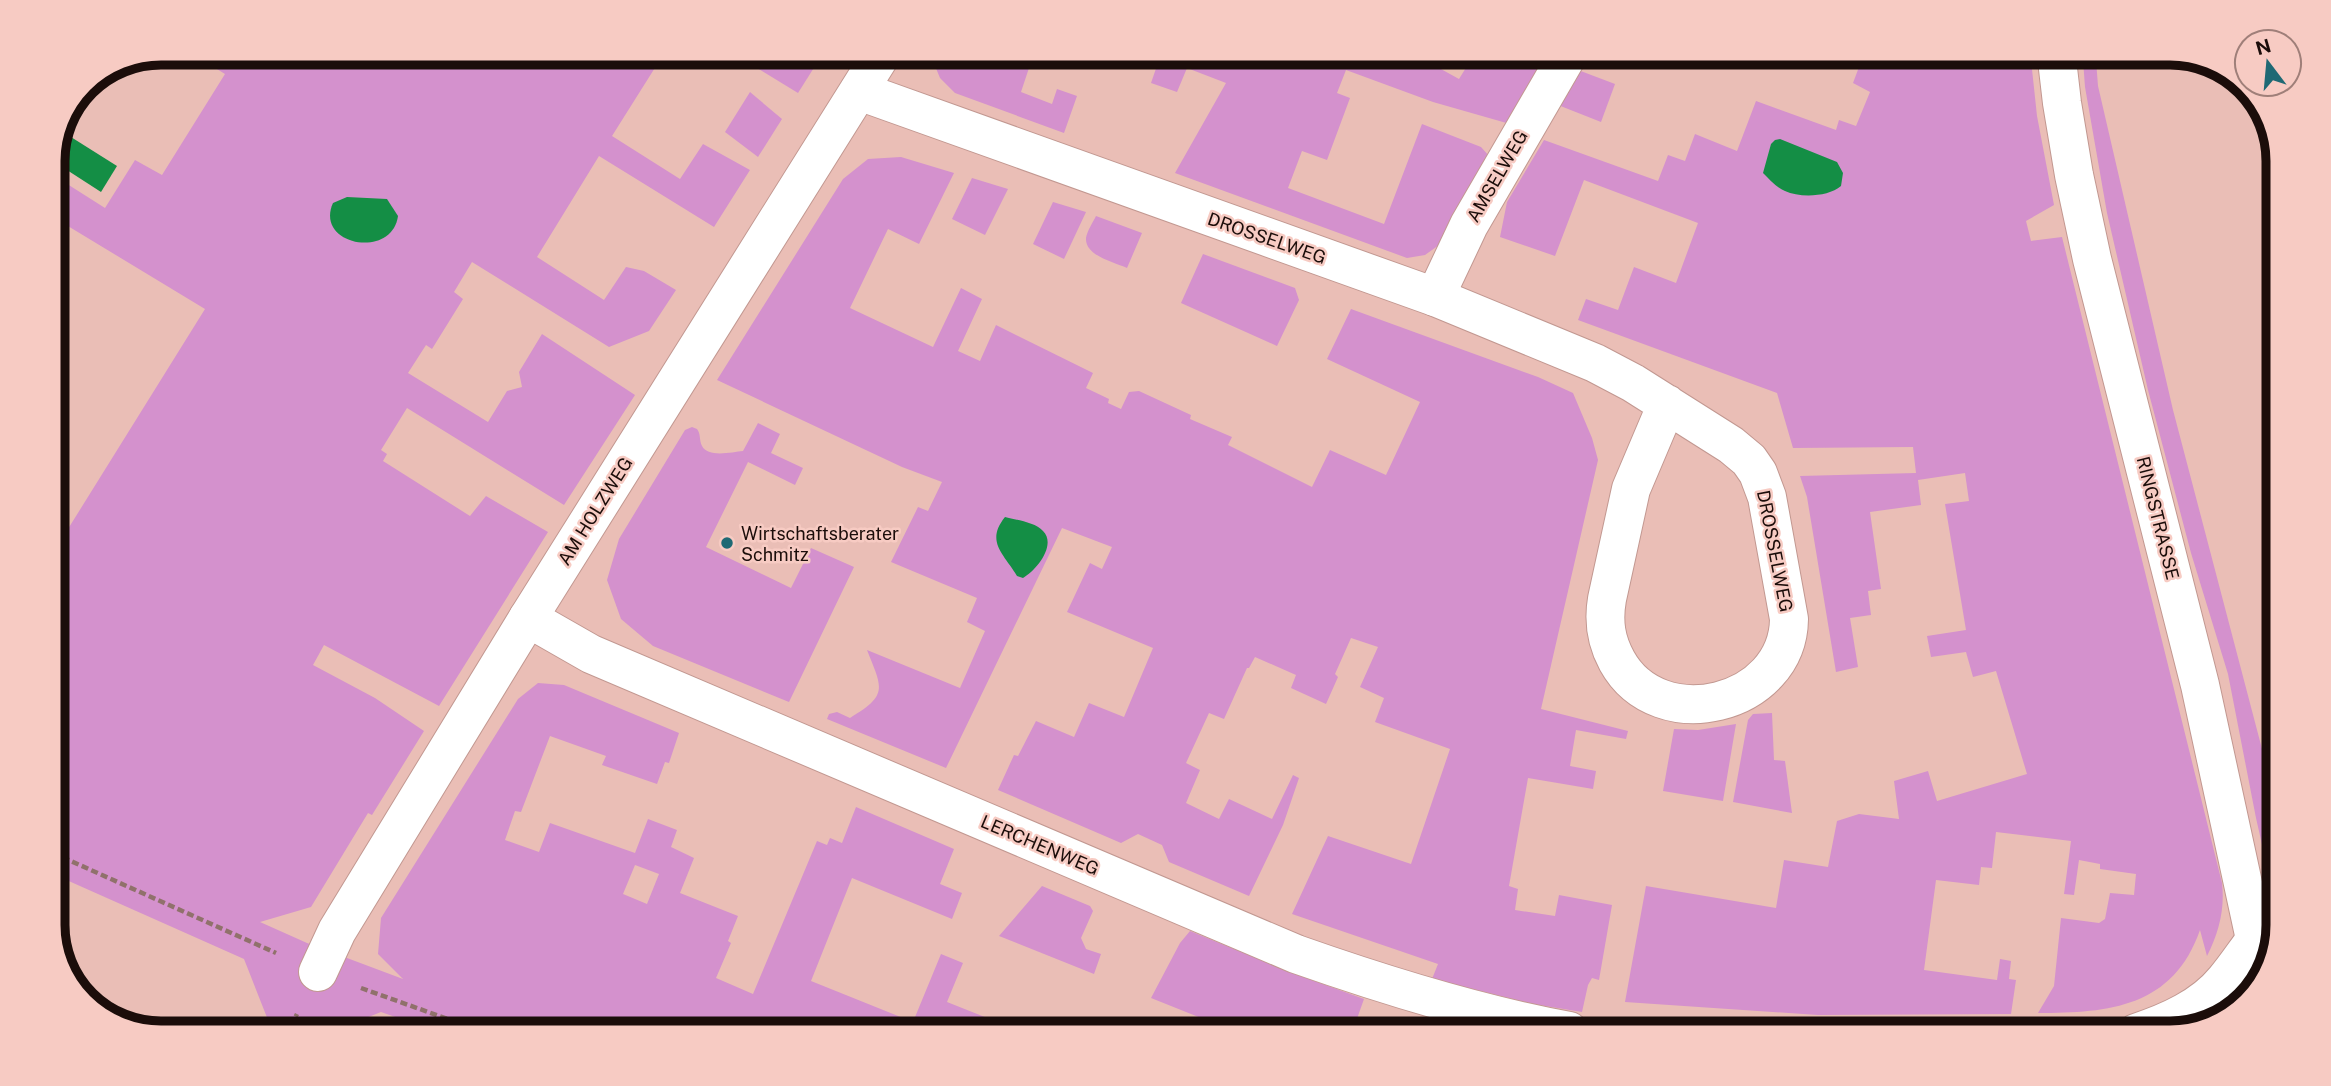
<svg xmlns="http://www.w3.org/2000/svg" width="2331" height="1086" viewBox="0 0 2331 1086" font-family="'Public Sans',sans-serif">
  <style>
    .green { fill: #d491cd; fill-rule: evenodd }
    .water { fill: #148e45 }
    .lines { fill: none; stroke-linecap: round; stroke-linejoin: round }
    .street-casing { stroke: #c29891; stroke-width: 40 }
    .secondary-casing { stroke: #c29891; stroke-width: 40 }
    .path { stroke: #90716b; stroke-width: 4.5; stroke-dasharray: 7 3.5; stroke-linecap: butt }
    .street { stroke: #fff; stroke-width: 38 }
    .secondary { stroke: #fff; stroke-width: 38 }
    .poi-dot { fill: #1f6974; stroke: #f7cbc3; stroke-width: 2.5 }
    .labels { text-anchor: middle; dominant-baseline: central; stroke-width: 5; stroke-linejoin: round; paint-order: stroke }
    .street-label { font-size: 18px; fill: #1b0d0a; stroke: #f7cbc3 }
    .poi-label { font-size: 18px; fill: #1b0d0a; stroke: #f7cbc3; text-anchor: start }
    .rim { fill: none; stroke: #1b0d0a; stroke-width: 9 }
  </style>
  <rect width="100%" height="100%" fill="#eabeb6"/>
  <g class="green">
    <path d="M 191,53 L 663,55 L 612,136 L 680,179 L 703,144 L 750,170 L 714,227 L 599,156 L 537,257 L 604,300 L 626,267 L 644,271 L 676,290 L 649,331 L 609,347 L 472,262 L 454,292 L 463,299 L 432,349 L 426,345 L 408,373 L 488,422 L 507,391 L 522,387 L 519,372 L 542,334 L 635,395 L 564,505 L 407,408 L 381,450 L 387,454 L 383,461 L 470,516 L 486,496 L 548,532 L 439,706 L 324,645 L 313,665 L 375,698 L 424,731 L 372,815 L 368,813 L 311,907 L 260,922 L 307,943 L 403,979 L 378,954 L 381,918 L 518,699 L 538,683 L 564,685 L 679,733 L 669,763 L 665,762 L 657,784 L 602,765 L 606,756 L 550,736 L 521,812 L 515,811 L 505,840 L 539,852 L 550,823 L 635,853 L 648,819 L 677,830 L 671,847 L 694,858 L 680,893 L 738,916 L 728,941 L 731,943 L 716,978 L 753,994 L 817,841 L 827,845 L 830,838 L 842,843 L 856,807 L 954,849 L 940,884 L 962,893 L 952,919 L 852,878 L 811,981 L 913,1022 L 941,954 L 963,963 L 947,1002 L 1015,1029 L 421,1026 L 381,1012 L 346,1026 L 265,1026 L 268,1020 L 244,959 L 53,874 L 53,553 L 205,309 L 53,217 L 53,175 L 105,208 L 135,160 L 162,175 L 225,74 ZM 635,865 L 659,874 L 647,904 L 623,894 Z"/>
    <path d="M 736,55 L 822,55 L 798,93 Z"/>
    <path d="M 933,56 L 1033,56 L 1021,92 L 1052,104 L 1057,89 L 1077,96 L 1064,133 L 955,93 L 940,78 L 933,61 Z"/>
    <path d="M 1160,57 L 1398,58 L 1410,64 L 1414,58 L 1421,58 L 1459,79 L 1472,58 L 1549,58 L 1510,124 L 1433,102 L 1346,70 L 1337,93 L 1350,98 L 1327,160 L 1302,151 L 1288,188 L 1384,224 L 1422,124 L 1481,147 L 1489,156 L 1439,245 L 1425,255 L 1407,258 L 1175,173 L 1226,83 L 1187,68 L 1177,92 L 1151,83 Z"/>
    <path d="M 1862,59 L 2031,60 L 2037,116 L 2054,205 L 2026,221 L 2031,241 L 2062,237 L 2222,883 C 2225,909 2219,932 2207,956 L 2200,930 C 2173,1007 2110,1013 2038,1013 L 2054,986 L 2061,918 L 2099,923 L 2105,919 L 2110,893 L 2134,895 L 2136,874 L 2100,869 L 2100,864 L 2079,860 L 2074,895 L 2064,894 L 2071,841 L 1996,832 L 1992,868 L 1981,867 L 1979,885 L 1936,880 L 1924,970 L 1997,980 L 2000,959 L 2011,961 L 2009,979 L 2016,980 L 2011,1014 L 1818,1015 L 1625,1002 L 1646,886 L 1776,908 L 1784,860 L 1828,867 L 1837,821 L 1859,814 L 1899,819 L 1894,781 L 1928,771 L 1937,801 L 2027,774 L 1996,671 L 1973,677 L 1966,652 L 1931,657 L 1927,636 L 1966,630 L 1945,504 L 1969,501 L 1965,473 L 1918,480 L 1921,505 L 1870,512 L 1881,589 L 1868,591 L 1871,615 L 1850,618 L 1858,667 L 1836,672 L 1807,497 L 1800,476 L 1916,473 L 1913,447 L 1793,448 L 1777,393 L 1578,320 L 1586,299 L 1618,310 L 1634,267 L 1676,283 L 1698,223 L 1584,180 L 1555,256 L 1500,237 L 1507,202 L 1544,140 L 1658,181 L 1668,155 L 1685,161 L 1695,134 L 1737,151 L 1756,101 L 1836,130 L 1839,120 L 1856,126 L 1870,92 L 1853,83 Z"/>
    <path d="M 2083,60 L 2096,60 L 2098,86 L 2173,410 L 2272,787 L 2271,884 L 2256,818 L 2228,674 L 2191,553 L 2148,390 L 2107,213 L 2085,87 Z"/>
    <path d="M 1578,70 L 1615,84 L 1601,122 L 1558,105 Z"/>
    <path d="M 750,92 L 782,119 L 758,157 L 725,132 Z"/>
    <path d="M 901,157 L 954,173 L 919,244 L 888,229 L 850,308 L 933,347 L 961,288 L 982,299 L 958,351 L 980,361 L 996,325 L 1093,373 L 1086,388 L 1109,399 L 1108,403 L 1121,409 L 1129,392 L 1139,391 L 1191,415 L 1190,419 L 1232,437 L 1228,445 L 1312,487 L 1330,450 L 1386,475 L 1420,402 L 1327,359 L 1351,309 L 1538,377 L 1573,393 L 1592,438 L 1598,460 L 1541,709 L 1628,731 L 1626,739 L 1576,730 L 1570,766 L 1596,771 L 1593,789 L 1528,778 L 1509,886 L 1518,889 L 1515,910 L 1555,916 L 1559,895 L 1612,905 L 1599,980 L 1592,978 L 1588,985 L 1582,1012 L 1533,1004 L 1432,979 L 1438,964 L 1292,914 L 1328,836 L 1411,864 L 1450,749 L 1375,722 L 1384,698 L 1360,687 L 1378,647 L 1351,638 L 1335,674 L 1338,677 L 1326,704 L 1291,688 L 1296,675 L 1255,657 L 1249,668 L 1247,668 L 1224,719 L 1209,713 L 1186,763 L 1200,770 L 1186,803 L 1219,819 L 1229,799 L 1272,819 L 1293,775 L 1299,778 L 1283,825 L 1249,896 L 1169,862 L 1162,845 L 1138,834 L 1121,843 L 998,790 L 1014,755 L 1018,756 L 1036,721 L 1074,737 L 1089,703 L 1124,717 L 1153,648 L 1067,612 L 1090,563 L 1102,569 L 1112,547 L 1062,528 L 946,768 L 827,719 L 829,714 L 837,712 L 850,718 C 889,695 882,688 867,650 L 960,688 L 985,631 L 967,622 L 977,598 L 891,562 L 918,507 L 928,511 L 942,482 L 902,467 L 717,380 L 843,179 L 868,159 Z"/>
    <path d="M 972,178 L 1008,189 L 985,235 L 952,219 Z"/>
    <path d="M 1053,202 L 1086,212 L 1064,259 L 1033,244 Z"/>
    <path d="M 1096,216 L 1142,233 L 1127,268 C 1114,262 1085,256 1086,238 C 1087,231 1093,222 1096,216 Z"/>
    <path d="M 1203,254 L 1295,288 L 1299,300 L 1277,346 L 1181,303 Z"/>
    <path d="M 758,423 L 780,434 L 771,453 L 803,468 L 795,485 L 748,462 L 706,547 L 791,588 L 811,548 L 854,567 L 789,702 L 653,646 L 621,619 L 607,580 L 619,539 L 685,430 L 692,427 L 697,429 C 701,434 699,440 702,446 C 708,458 732,452 743,451 Z"/>
    <path d="M 1772,713 L 1774,760 L 1785,761 L 1792,813 L 1733,802 L 1748,720 L 1753,714 Z"/>
    <path d="M 1736,724 L 1723,801 L 1663,791 L 1674,729 L 1698,730 Z"/>
    <path d="M 1042,886 L 1090,906 L 1093,911 L 1081,938 L 1086,949 L 1101,954 L 1094,974 L 999,936 Z"/>
    <path d="M 1190,931 L 1298,975 L 1364,999 L 1353,1030 L 1231,1030 L 1151,998 L 1180,943 Z"/>
  </g>
  <g class="water">
    <path d="M 63,132 L 117,166 L 101,192 L 53,161 L 53,154 Z"/>
    <path d="M 1780,139 L 1837,162 L 1843,173 L 1841,186 C 1828,197 1800,198 1785,191 C 1777,188 1769,179 1763,173 L 1771,144 L 1775,140 Z"/>
    <path d="M 347,197 L 387,199 L 398,216 C 392,260 314,245 333,203 Z"/>
    <path d="M 1005,517 C 1016,520 1035,522 1043,531 C 1057,545 1036,571 1023,578 L 1017,576 C 1004,554 985,542 1005,517 Z"/>
  </g>
  <g class="lines">
    <defs>
      <g id="street">
        <path d="M 859,91 L 1435,297 L 1595,363 L 1633,383 L 1731,445 L 1749,460 L 1758,473 L 1767,497 L 1789,619 C 1788,706 1659,737 1617,661 C 1606,641 1603,622 1607,599 L 1631,489 L 1667,404"/>
        <path d="M 1435,297 L 1469,225 L 1566,58"/>
        <path d="M 528,618 L 591,654 L 1296,954 C 1384,985 1476,1014 1569,1031"/>
        <path d="M 318,972 L 337,931 L 528,618 L 881,55"/>
        <path d="M 2136,1033 C 2169,1022 2203,1007 2225,980 C 2236,967 2245,953 2255,940"/>
      </g>
      <path id="secondary" d="M 2057,60 L 2062,103 L 2074,175 L 2092,259 L 2200,685 L 2263,976"/>
    </defs>
    <use href="#street" class="street-casing"/>
    <use href="#secondary" class="secondary-casing"/>
    <g class="path">
      <path d="M 53,853 L 276,953"/>
      <path d="M 361,988 L 470,1027"/>
      <path d="M 291,1026 L 297,1014"/>
    </g>
    <use href="#street" class="street"/>
    <use href="#secondary" class="secondary"/>
  </g>
  <circle class="poi-dot" cx="727" cy="543" r="7"/>
  <g class="labels">
    <g class="street-label">
      <text transform="translate(1497 176) rotate(-60)">AMSELWEG</text>
      <text transform="translate(1267 238) rotate(19)">DROSSELWEG</text>
      <text transform="translate(595 511) rotate(-58)">AM HOLZWEG</text>
      <text transform="translate(2158 518) rotate(76)">RINGSTRASSE</text>
      <text transform="translate(1775 551) rotate(79)">DROSSELWEG</text>
      <text transform="translate(1040 845) rotate(23)">LERCHENWEG</text>
    </g>
    <g class="poi-label">
      <text x="741" y="533">Wirtschaftsberater<tspan x="741" dy="21">Schmitz</tspan></text>
    </g>
  </g>
  <path d="M0 0H2331V1086H0ZM161 65H2170A96 96 0 0 1 2266 161V925A96 96 0 0 1 2170 1021H161A96 96 0 0 1 65 925V161A96 96 0 0 1 161 65Z" fill="#f7cbc3" fill-rule="evenodd"/>
  <path class="rim" d="M161 65H2170A96 96 0 0 1 2266 161V925A96 96 0 0 1 2170 1021H161A96 96 0 0 1 65 925V161A96 96 0 0 1 161 65Z"/>
  <g transform="translate(2268 63) rotate(344)"><circle r="33" fill="#f7cbc3" stroke="#9f7f79" stroke-width="2"/>
  <path d="M0-5L12 26L0 18L-12 26Z" fill="#1f6974"/>
  <text y="-10" font-size="19" font-weight="bold" text-anchor="middle" fill="#1b0d0a">N</text>
  </g>
</svg>
